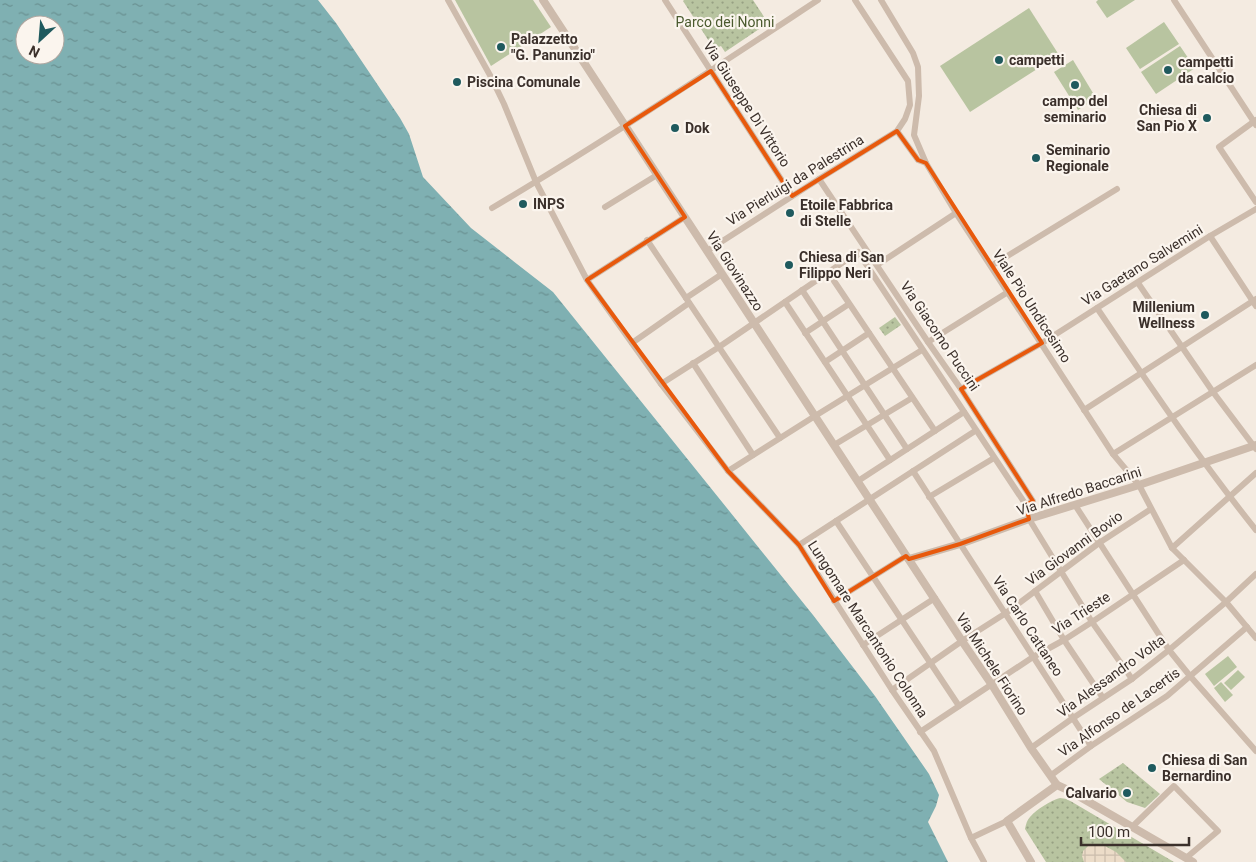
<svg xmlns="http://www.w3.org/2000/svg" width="1256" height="862" viewBox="0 0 1256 862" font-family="Roboto,sans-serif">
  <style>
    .green { fill: #b8c4a0 }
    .park { fill: url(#park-dots) }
    .plaza { fill: url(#plaza-grid) }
    .water { fill: url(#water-ripples); fill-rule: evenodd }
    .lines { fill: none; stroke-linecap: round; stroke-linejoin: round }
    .minor { stroke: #cdbbac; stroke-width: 6 }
    .tertiary { stroke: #cdbbac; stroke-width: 8 }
    .marked { fill: none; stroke: #e8590c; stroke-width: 4; stroke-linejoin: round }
    .poi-dot { fill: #1f5a5e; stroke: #fbf5ee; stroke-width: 2 }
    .labels { text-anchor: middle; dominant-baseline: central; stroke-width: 4.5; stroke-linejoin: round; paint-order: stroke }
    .park-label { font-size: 14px; fill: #4a5a2e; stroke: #fbf5ee }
    .poi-label { font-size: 14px; font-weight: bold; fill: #3b302b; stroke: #fbf5ee; text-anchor: start }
    .street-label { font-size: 14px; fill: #3b302b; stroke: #fbf5ee }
  </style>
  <defs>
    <pattern id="park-dots" width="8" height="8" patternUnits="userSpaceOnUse" patternTransform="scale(1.25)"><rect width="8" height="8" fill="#b8c4a0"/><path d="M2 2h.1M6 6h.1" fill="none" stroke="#97a083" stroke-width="1.8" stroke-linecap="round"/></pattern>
    <pattern id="plaza-grid" width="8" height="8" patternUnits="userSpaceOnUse" patternTransform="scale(1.25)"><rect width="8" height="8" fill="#ecdcc8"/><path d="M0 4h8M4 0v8" fill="none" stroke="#cbbdac"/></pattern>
    <pattern id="water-ripples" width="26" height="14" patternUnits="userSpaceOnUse" patternTransform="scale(1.25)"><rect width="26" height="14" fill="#7fb0b2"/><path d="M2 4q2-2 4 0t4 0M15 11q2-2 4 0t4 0" fill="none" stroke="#699091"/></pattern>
  </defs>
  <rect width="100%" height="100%" fill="#f4ebe1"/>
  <g class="green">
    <path d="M 455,0 L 533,0 L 551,27 L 491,66 Z"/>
    <path d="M 1098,0 L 1135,0 L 1107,18 L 1096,2 Z"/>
    <path d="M 1029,8 L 1059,55 L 970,112 L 940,66 Z"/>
    <path d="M 1164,22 L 1179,44 L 1140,69 L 1126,48 Z"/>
    <path d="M 1180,46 L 1195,68 L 1156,94 L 1141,72 Z"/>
    <path d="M 1073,60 L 1096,98 L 1078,110 L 1054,72 Z"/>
    <path d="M 1228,656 L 1237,667 L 1214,686 L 1205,674 Z"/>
    <path d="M 1238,670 L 1245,677 L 1231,690 L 1224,683 Z"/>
    <path d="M 1221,682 L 1233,695 L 1225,702 L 1214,688 Z"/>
  </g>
  <g class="park">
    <path d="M 684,0 L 753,0 L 768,23 L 725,52 L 721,46 L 714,49 L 683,1 Z"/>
    <path d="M 895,317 L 901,325 L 885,336 L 879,328 Z"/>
    <path d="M 1123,763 L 1160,794 L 1145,808 L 1127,802 L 1099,779 Z"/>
    <path d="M 1060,798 L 1067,799 L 1174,862 L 1046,862 L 1025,829 C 1026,824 1027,820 1030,817 C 1037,809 1050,801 1060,798 Z"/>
  </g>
  <path class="plaza" d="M 1094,844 L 1105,846 L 1116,852 L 1126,862 L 1084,862 L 1082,856 L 1083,851 L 1088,846 Z"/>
  <path class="water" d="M 0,0 L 318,0 L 336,23 L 400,118 L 409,134 L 423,177 L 471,228 L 553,292 L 813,615 L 875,696 L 929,774 L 939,795 L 936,806 L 928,822 L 948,862 L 0,862 ZM 25,25 L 55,25 L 55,55 L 25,55 Z"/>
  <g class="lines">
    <g class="minor">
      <path d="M 448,0 L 491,77 L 504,104 L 536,182 L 587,280 L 661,384 L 728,471 L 799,545 L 892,690 L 934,751 L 971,838 L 984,862"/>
      <path d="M 665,0 L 792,196"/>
      <path d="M 881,0 L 913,53 L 918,67 L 919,96 L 914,135 L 926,163 L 956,213 L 1113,454 L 1139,485 L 1172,548 L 1226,602 L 1256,638"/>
      <path d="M 1174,0 L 1256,125"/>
      <path d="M 1256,120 L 1219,147 L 1256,202"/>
      <path d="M 897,131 L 918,160 L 926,163"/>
      <path d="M 819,179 L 928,342 L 961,389 L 1033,501 L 1026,505"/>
      <path d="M 605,207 L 657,175"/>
      <path d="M 492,208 C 603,142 710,71 818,0"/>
      <path d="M 1210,236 L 1256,306"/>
      <path d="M 647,240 L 780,438"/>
      <path d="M 707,251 L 819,179 L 897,131 L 905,119 L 910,105 L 908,81 L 855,0"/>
      <path d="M 877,265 L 956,213"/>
      <path d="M 991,266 L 1117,189"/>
      <path d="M 828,272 L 935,431"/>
      <path d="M 587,280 L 685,217"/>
      <path d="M 1138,283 L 1213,392 L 1256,449"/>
      <path d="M 802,290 L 907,449"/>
      <path d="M 686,298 L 722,274"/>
      <path d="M 785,302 L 890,460"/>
      <path d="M 1097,308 C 1148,383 1199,459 1256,530"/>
      <path d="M 805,333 L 849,304"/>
      <path d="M 928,342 L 1008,292"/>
      <path d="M 632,343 L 689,303"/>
      <path d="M 825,362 L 869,333"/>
      <path d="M 693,363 L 753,455"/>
      <path d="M 661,384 L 719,347 L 858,252 L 1026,505 L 1029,519 L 1092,622 L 1132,679"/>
      <path d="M 961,389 L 1042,343 L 1210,236 L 1256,209"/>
      <path d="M 1084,410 L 1256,299"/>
      <path d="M 834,445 L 912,398"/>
      <path d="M 1113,454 L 1256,365"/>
      <path d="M 728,471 L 815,416 L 922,350"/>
      <path d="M 913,471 L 1091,746"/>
      <path d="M 858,481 L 964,412"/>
      <path d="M 929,497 L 994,458"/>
      <path d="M 1075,505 L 1169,650 L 1190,676 L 1256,751"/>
      <path d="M 836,521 L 959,706"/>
      <path d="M 799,545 L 975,431"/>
      <path d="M 1172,548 L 1256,473"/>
      <path d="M 1035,591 L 1064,640 L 1103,698"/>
      <path d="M 834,601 L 906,556"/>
      <path d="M 863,645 L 935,598"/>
      <path d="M 892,690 L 962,641 L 1006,613 L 1099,543 L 1151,509"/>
      <path d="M 920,732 L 1033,657 L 1064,640 L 1092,622 L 1184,560"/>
      <path d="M 1031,748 L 1073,718 L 1132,679 L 1169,650 L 1226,602 L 1256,574"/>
      <path d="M 1050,776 L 1091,746 L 1167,696 L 1247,627"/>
      <path d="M 1132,827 L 1174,786 L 1218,831 L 1186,858"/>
      <path d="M 971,838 L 1007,821"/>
    </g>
    <g class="tertiary">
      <path d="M 543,0 L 962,641 L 992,685 L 1031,748 L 1057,785"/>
      <path d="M 909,559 L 960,544 L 1029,519 L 1139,485 L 1256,445"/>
      <path d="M 1031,862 L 1007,821 L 1057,785 L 1068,790 L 1193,862"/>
    </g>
  </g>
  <path class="marked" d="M 711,71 L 792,196 L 897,131 L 918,160 L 926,163 L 1042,343 L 961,389 L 1033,501 L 1026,505 L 1029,519 L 960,544 L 909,559 L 906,556 L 834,601 L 799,545 L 728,471 L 587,280 L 685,217 L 625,126 Z"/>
  <g class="poi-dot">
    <circle cx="501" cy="47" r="5"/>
    <circle cx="999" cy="60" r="5"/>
    <circle cx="1168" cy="70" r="5"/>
    <circle cx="457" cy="82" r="5"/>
    <circle cx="1075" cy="85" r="5"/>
    <circle cx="1207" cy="118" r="5"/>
    <circle cx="675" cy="128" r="5"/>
    <circle cx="1036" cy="158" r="5"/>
    <circle cx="523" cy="204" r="5"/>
    <circle cx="790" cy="213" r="5"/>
    <circle cx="789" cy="265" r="5"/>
    <circle cx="1205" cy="315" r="5"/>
    <circle cx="1152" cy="768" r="5"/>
    <circle cx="1127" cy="793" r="5"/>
  </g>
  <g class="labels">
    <g class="park-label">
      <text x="725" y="22">Parco dei Nonni</text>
    </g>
    <g class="poi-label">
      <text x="511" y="39">Palazzetto<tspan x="511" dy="16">"G. Panunzio"</tspan></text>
      <text x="1009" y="60">campetti</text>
      <text x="1178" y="62">campetti<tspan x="1178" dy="16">da calcio</tspan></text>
      <text x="467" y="82">Piscina Comunale</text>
      <text x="1075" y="101" text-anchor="middle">campo del<tspan x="1075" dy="16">seminario</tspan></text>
      <text x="1197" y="110" text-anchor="end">Chiesa di<tspan x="1197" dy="16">San Pio X</tspan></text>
      <text x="685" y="128">Dok</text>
      <text x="1046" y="150">Seminario<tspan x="1046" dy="16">Regionale</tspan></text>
      <text x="533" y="204">INPS</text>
      <text x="800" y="205">Etoile Fabbrica<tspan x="800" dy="16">di Stelle</tspan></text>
      <text x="799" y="257">Chiesa di San<tspan x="799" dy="16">Filippo Neri</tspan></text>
      <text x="1195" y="307" text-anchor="end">Millenium<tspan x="1195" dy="16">Wellness</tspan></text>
      <text x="1162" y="760">Chiesa di San<tspan x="1162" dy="16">Bernardino</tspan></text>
      <text x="1117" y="793" text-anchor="end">Calvario</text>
    </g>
    <g class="street-label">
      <text transform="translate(747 104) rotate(57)">Via Giuseppe Di Vittorio</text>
      <text transform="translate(795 180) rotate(-32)">Via Pierluigi da Palestrina</text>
      <text transform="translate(1142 265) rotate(-32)">Via Gaetano Salvemini</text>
      <text transform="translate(735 271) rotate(57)">Via Giovinazzo</text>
      <text transform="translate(1032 306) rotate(57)">Viale Pio Undicesimo</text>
      <text transform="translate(940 336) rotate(56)">Via Giacomo Puccini</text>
      <text transform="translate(1079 491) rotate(-18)">Via Alfredo Baccarini</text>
      <text transform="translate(1074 548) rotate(-36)">Via Giovanni Bovio</text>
      <text transform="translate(1081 613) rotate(-33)">Via Trieste</text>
      <text transform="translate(1028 626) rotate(57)">Via Carlo Cattaneo</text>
      <text transform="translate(868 629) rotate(57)">Lungomare Marcantonio Colonna</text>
      <text transform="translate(992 664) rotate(57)">Via Michele Fiorino</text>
      <text transform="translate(1111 676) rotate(-36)">Via Alessandro Volta</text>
      <text transform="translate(1119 712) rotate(-35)">Via Alfonso de Lacertis</text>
    </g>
  </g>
  <g transform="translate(40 40) rotate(206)"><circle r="24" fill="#fbf5ee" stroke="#aea6a0"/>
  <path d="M0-4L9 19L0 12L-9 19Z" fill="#1f5a5e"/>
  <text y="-8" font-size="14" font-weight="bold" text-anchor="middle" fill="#3b302b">N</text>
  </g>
  <path d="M1081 837v8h108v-8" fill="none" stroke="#3b302b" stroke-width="2.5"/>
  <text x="1088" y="837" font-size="15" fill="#3b302b" stroke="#fbf5ee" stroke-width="4" paint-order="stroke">100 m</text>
</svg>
